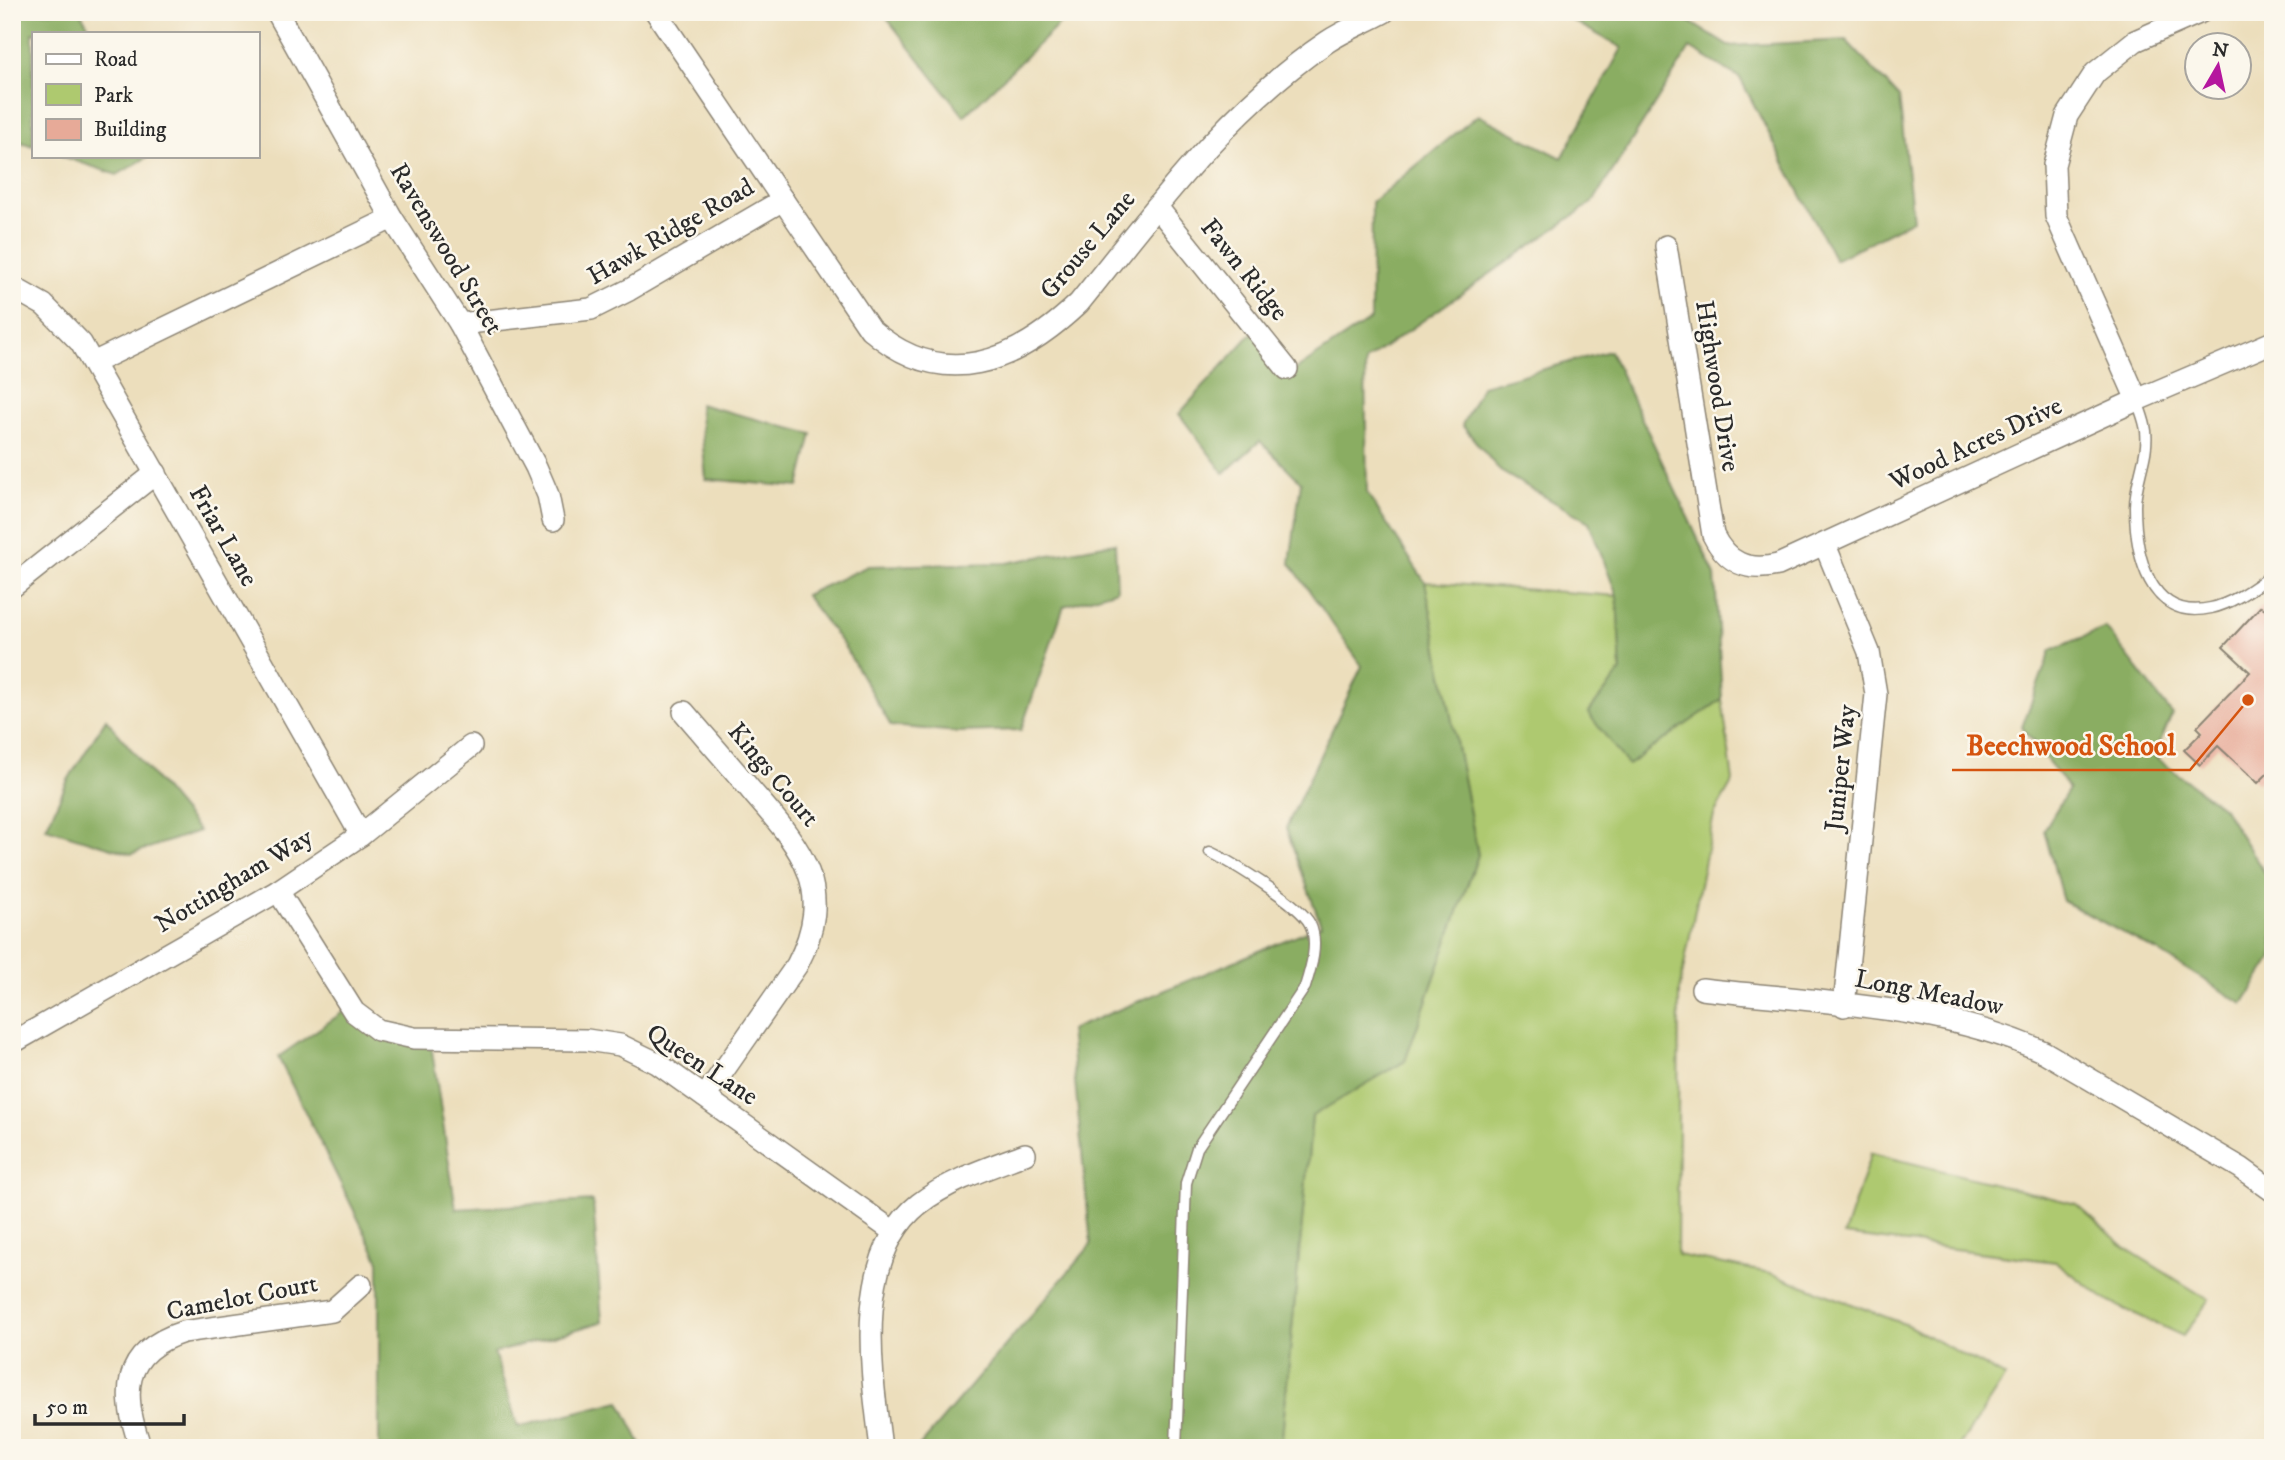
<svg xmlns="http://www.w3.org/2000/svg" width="2285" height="1460" viewBox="0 0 2285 1460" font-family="'IM FELL DW Pica',serif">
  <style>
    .green { fill: #aec96f; stroke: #6c7a4d; stroke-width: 2 }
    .forest { fill: #8aad62; stroke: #5a6c46; stroke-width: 2 }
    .building { fill: #e7aa98 }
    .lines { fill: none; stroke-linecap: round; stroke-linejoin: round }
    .lane-casing { stroke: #8c8474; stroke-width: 13 }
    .street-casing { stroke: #8c8474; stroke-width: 24 }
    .lane { stroke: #fff; stroke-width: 10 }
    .street { stroke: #fff; stroke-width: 21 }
    .labels { text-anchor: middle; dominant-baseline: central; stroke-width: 5; stroke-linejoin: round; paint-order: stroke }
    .street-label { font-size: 26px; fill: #2b2b2b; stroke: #fbf7ec }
    .leader { fill: none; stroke: #d5540f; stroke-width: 2.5 }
    .callout-dot { fill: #d5540f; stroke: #fbf7ec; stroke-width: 2.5 }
    .callout-label { font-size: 28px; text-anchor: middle; font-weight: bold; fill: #d5540f; stroke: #fbf7ec; stroke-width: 5; stroke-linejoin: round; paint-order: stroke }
  </style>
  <rect width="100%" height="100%" fill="#fbf7ec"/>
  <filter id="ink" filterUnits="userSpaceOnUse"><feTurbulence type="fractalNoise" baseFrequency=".0143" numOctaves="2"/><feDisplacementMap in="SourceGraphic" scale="14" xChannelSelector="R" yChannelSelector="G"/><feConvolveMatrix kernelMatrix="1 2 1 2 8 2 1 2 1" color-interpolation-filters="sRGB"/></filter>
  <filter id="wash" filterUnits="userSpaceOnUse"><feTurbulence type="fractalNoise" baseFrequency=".00686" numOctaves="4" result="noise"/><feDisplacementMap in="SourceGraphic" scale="28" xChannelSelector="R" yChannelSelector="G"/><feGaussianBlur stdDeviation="1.57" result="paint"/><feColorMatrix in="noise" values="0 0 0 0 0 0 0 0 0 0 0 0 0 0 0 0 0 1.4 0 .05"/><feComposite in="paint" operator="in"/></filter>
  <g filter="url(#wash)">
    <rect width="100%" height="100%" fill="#ecdebc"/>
    <g class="green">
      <path d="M 1425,582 L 1617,596 L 1621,671 L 1588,713 L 1629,764 L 1722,699 L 1733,781 L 1714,814 L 1679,991 L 1677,1255 L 1770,1273 L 1907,1325 L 2005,1377 L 1963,1441 L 1956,1448 L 1281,1448 L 1312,1115 L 1405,1061 L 1478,855 Z"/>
      <path d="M 1871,1153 L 2076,1204 L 2127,1249 L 2209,1300 L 2183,1336 L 2109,1302 L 2056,1262 L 1844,1235 Z"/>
    </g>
    <g class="forest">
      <path d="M 12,12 L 80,12 L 93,33 L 33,33 L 33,146 L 12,139 Z"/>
      <path d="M 882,12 L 1072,12 L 964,116 Z"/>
      <path d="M 1557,12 L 1674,12 L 1728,46 L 1846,40 L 1899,97 L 1913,220 L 1835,260 L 1740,78 L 1690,48 L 1593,202 L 1365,361 L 1367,493 L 1425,582 L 1478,855 L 1405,1061 L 1312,1116 L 1281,1448 L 918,1448 L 1091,1245 L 1070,1030 L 1321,925 L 1286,828 L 1362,666 L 1290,563 L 1301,482 L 1260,441 L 1224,473 L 1179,414 L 1252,333 L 1285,377 L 1371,319 L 1372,202 L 1478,115 L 1562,158 L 1622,48 Z"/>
      <path d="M 61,156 L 149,156 L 117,175 Z"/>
      <path d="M 1610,351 L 1715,575 L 1722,699 L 1628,765 L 1588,713 L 1621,671 L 1617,596 L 1589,522 L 1500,471 L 1462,425 L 1482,386 Z"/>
      <path d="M 699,404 L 812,434 L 799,487 L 706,479 Z"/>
      <path d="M 1115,543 L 1117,590 L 1064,606 L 1021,730 L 958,732 L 891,726 L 844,646 L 805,595 L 868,566 L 1006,563 Z"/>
      <path d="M 2106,628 L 2172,714 L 2154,756 L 2224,809 L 2273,886 L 2273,957 L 2243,1004 L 2157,951 L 2063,901 L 2044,830 L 2069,789 L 2022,727 L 2051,650 Z"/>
      <path d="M 106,719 L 199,831 L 131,854 L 46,828 L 68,780 Z"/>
      <path d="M 355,1004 L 386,1032 L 431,1044 L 456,1209 L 593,1201 L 602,1322 L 494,1353 L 518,1427 L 620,1401 L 643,1448 L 364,1448 L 379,1447 L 379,1261 L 278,1057 Z"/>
    </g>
    <g id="blocks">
      <path class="building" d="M 2261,606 L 2273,616 L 2273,768 L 2258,783 L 2218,746 L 2200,765 L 2184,750 L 2202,732 L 2197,727 L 2250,672 L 2223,647 Z"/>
    </g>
  </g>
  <g filter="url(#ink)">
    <use href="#blocks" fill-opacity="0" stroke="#8c8474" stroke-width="2"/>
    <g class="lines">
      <defs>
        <g id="lane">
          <path d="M 2137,400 C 2140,410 2145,421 2146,431 C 2149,456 2135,481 2135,506 C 2135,554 2149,622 2211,608 C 2234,603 2254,587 2273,574"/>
          <path d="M 1176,1448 L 1186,1183 L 1197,1148 L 1305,987 C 1311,968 1319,943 1310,924 C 1300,904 1231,862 1210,852"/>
        </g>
        <g id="street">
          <path d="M 277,12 L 392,218 L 460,324 L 536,467 L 548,495 L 553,520"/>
          <path d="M 656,12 L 870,329 C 943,393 1016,363 1079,303 C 1155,209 1226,110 1327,42 C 1345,30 1366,22 1384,12"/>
          <path d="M 1157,207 L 1287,369"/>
          <path d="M 1666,246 L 1713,535 C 1727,563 1747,572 1778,565 L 2137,400 L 2273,342"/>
          <path d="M 12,287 L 44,305 L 81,343 L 361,835"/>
          <path d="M 460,324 L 591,309 L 629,290 L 783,200"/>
          <path d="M 93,363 L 392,218"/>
          <path d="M 2137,400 L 2056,216 L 2054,165 L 2067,116 L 2095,73 L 2135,41 L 2201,12"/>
          <path d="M 1825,545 L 1869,652 L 1876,694 L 1844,1006"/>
          <path d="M 12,587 L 156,473"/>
          <path d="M 684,712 C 707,739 731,766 754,794 C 803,850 836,890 797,965 L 705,1097"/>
          <path d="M 278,891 L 354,1012 L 378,1030 L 414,1038 L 587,1040 L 620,1045 L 657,1063 L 894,1232"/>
          <path d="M 1702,989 C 1814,1002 1941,1005 2044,1052 L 2241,1168 L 2273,1191"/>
          <path d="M 12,1043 L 278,891 L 361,835 L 471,746"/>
          <path d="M 141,1448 C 121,1394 121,1352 183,1332 L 332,1311 L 361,1285"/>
          <path d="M 881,1448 C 872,1375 852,1257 919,1204 C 950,1180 988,1168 1025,1154"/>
        </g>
      </defs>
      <use href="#lane" class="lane-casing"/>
      <use href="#street" class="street-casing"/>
      <use href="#lane" class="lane"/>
      <use href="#street" class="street"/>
    </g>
  </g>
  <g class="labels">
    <g class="street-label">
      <text transform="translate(671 232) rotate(-30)">Hawk Ridge Road</text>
      <text transform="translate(1088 245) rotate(-50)">Grouse Lane</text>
      <text transform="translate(446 249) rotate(59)">Ravenswood Street</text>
      <text transform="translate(1244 270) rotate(51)">Fawn Ridge</text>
      <text transform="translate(1717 386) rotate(81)">Highwood Drive</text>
      <text transform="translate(1976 444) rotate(-25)">Wood Acres Drive</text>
      <text transform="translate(223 536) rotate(60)">Friar Lane</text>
      <text transform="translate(1841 768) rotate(-84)">Juniper Way</text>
      <text transform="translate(773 775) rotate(50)">Kings Court</text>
      <text transform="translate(234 881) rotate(-31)">Nottingham Way</text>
      <text transform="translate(1929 993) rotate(11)">Long Meadow</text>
      <text transform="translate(702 1065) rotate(33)">Queen Lane</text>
      <text transform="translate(242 1298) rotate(-11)">Camelot Court</text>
    </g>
  </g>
  <path class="leader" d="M2248 700L2190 770H1952"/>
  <circle class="callout-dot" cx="2248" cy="700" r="7"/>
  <g class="callout-label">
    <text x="2071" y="755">Beechwood School</text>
  </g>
  <rect width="2285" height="1460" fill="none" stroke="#fbf7ec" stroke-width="42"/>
  <rect x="32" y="32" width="228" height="126" fill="#fbf7ec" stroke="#a8a59f" stroke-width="2"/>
  <rect x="46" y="54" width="35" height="10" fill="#ffffff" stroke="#a8a59f" stroke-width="2"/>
  <text x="94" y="66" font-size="21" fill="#2b2b2b">Road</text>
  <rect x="46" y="84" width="35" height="21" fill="#aec96f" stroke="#a8a59f" stroke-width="2"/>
  <text x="94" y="102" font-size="21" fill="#2b2b2b">Park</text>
  <rect x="46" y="119" width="35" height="21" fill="#e7aa98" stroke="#a8a59f" stroke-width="2"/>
  <text x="94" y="136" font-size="21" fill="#2b2b2b">Building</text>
  <g transform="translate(2218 66) rotate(9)"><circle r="33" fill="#fbf7ec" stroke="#a8a59f" stroke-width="2"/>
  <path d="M0-5L12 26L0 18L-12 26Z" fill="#b5179e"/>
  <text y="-10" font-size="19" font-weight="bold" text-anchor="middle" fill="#2b2b2b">N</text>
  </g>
  <path d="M35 1414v10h149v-10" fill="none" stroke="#2b2b2b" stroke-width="3.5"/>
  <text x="46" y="1414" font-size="21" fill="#2b2b2b" stroke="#fbf7ec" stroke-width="5" paint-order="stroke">50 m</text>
</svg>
